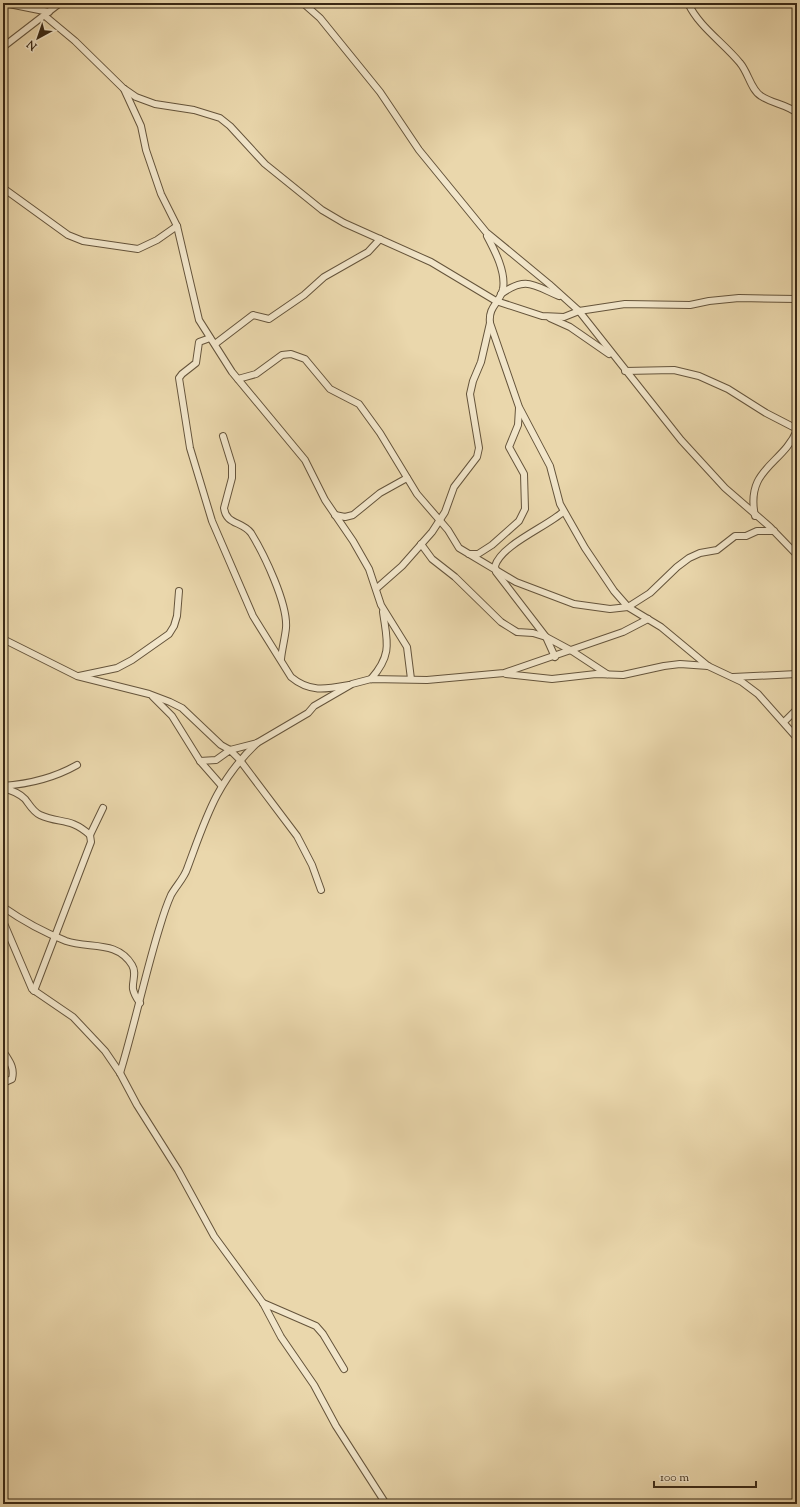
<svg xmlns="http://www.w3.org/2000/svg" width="800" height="1507" viewBox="0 0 800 1507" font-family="'Sorts Mill Goudy',serif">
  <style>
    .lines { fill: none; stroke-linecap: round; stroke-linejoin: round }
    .minor-casing { stroke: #65543b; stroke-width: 8 }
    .minor { stroke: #f1e5c9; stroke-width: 6 }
  </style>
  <rect width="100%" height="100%" fill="#ead7ac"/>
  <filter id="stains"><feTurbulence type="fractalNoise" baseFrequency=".005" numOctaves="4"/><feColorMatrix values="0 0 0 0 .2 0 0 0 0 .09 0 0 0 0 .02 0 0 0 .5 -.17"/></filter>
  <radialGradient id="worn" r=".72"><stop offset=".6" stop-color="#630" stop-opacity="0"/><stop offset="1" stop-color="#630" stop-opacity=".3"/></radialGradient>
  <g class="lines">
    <defs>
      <g id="minor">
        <path d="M 4,3 L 49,12"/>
        <path d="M 303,3 L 320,18 L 380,92 L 419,150 L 486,232 L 549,284 L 579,311 L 681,440 L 725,488 L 770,527 L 797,555"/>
        <path d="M 688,3 C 699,27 724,43 740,63 C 748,72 751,90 761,96 C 773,104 786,104 797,113"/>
        <path d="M 45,16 L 75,41 L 123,88 L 136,97 L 155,104 L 194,110 L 220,118 L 230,126 L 265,164 L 322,210 L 344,223 L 431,262 L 496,301 L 542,316 L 564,317 L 579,311 L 625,304 L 690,305 L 709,301 L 739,298 L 797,299"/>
        <path d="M 3,47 L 60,3"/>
        <path d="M 124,89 L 141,126 L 146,150 L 161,194 L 177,226 L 199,320 L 232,372 L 305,460 L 325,500 L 353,541 L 369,569 L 381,605 L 407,647 L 411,679"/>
        <path d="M 3,188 L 68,235 L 83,241 L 138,249 L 157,240 L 177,226"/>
        <path d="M 487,236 C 495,251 506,272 503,289 C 500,303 488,306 490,323 L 519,407 L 550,466 L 560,504 L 585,548 L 614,591 L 628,607 L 661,627 L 708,666 L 742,682 L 758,694 L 797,738"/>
        <path d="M 501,294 C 526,276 533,285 559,296"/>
        <path d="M 550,318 L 570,327 L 609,354"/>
        <path d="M 210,338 L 199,342 L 196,363 L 182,374 L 179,378 L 190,448 L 212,521 L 253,616 L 291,677 C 310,693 327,689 349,685"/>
        <path d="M 215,344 L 253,315 L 269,319 L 304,295 L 324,277 L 368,252 L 380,239"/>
        <path d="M 625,371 L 674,370 L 699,376 L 728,389 L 766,413 L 797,429"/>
        <path d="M 238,379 L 256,374 L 282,355 L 291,354 L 305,359 L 330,389 L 359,404 L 380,433 L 417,494 L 448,530 L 459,548 L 516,582 L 574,604 L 610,609 L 628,607 L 650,593 L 677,567 L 689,558 L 700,553 L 717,550 L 735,536 L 746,536 L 757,531 L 774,531"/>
        <path d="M 223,436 L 232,465 L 232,478 L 224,508 C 226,525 242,521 251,533 C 264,554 288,604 286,628 C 285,638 282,649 281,659"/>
        <path d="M 335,515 L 345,517 L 353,515 L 380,493 L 407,478"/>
        <path d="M 755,516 C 745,468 783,465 797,430"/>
        <path d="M 421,544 L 432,559 L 455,577 L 501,622 L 517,632 L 533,633 L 546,637 L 572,651 L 607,674"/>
        <path d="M 469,554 L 478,554 L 492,545 L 519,521 L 525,509 L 524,474 L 509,447 L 518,425 L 519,408"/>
        <path d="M 377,588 L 402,566 L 432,532 L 445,512 L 454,487 L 477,457 L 479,448 L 470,394 L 473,381 L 481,362 L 490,323"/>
        <path d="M 3,639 L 77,676 L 149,694 L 170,702 L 182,708 L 221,745 L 230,750 L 257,743 L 308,713 L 314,706 L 352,684 L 371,679 L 427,680 L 504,673 L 623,632 L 648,619"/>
        <path d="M 555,657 L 546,637 L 496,572 L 495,566 C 501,545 546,527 563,512"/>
        <path d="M 506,674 L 552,679 L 596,674 L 623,675 L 664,666 L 680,664 L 708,666"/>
        <path d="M 79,676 L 117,668 L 132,660 L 169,634 L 174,626 L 177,616 L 179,591"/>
        <path d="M 733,677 L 797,674"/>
        <path d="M 371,679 C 393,654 387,641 383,612"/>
        <path d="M 153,697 L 172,716 L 200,761 L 221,785"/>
        <path d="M 784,722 L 797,709"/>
        <path d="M 200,761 L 216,760 L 230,750 L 239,759 L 297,836 L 312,865 L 321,890"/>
        <path d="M 3,786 C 30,784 54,778 77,765"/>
        <path d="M 3,788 C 11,790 19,793 25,799 C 29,804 33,812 40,815 C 60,824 70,817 90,835"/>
        <path d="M 3,907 C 23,921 43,932 66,941 C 89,949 117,940 132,965 C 137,973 132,981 133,989 C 134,994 137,999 140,1003"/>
        <path d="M 3,921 L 32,989 L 73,1017 L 105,1051 L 120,1073 L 137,1105 L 178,1170 L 214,1236 L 263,1303 L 281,1337 L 314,1385 L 336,1426 L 386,1504"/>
        <path d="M 34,991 L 91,842 L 90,835 L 103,808"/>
        <path d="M 3,1051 C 9,1061 15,1067 12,1079 L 3,1083"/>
        <path d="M 120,1073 C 135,1024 145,974 160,926 C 163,916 167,904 171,895 C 176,886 184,878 187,869 C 206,818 216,782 257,743"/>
        <path d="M 263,1303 L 316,1326 L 323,1334 L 344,1369"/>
      </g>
    </defs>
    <use href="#minor" class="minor-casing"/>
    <use href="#minor" class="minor"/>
  </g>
  <rect width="800" height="1507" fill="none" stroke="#ead7ac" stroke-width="16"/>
  <rect x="4" y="4" width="792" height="1499" fill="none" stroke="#392815" stroke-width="2"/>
  <rect x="8" y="8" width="784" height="1491" fill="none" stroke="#392815"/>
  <g transform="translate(38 38) rotate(220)" stroke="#f1e5c9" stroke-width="3" paint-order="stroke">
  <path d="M0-3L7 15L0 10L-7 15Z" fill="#392815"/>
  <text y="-6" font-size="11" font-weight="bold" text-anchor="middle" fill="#392815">N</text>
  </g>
  <path d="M654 1481v6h102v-6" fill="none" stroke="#392815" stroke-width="2"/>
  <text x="660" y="1481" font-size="12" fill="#392815" stroke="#f1e5c9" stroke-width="3" paint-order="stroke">100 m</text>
  <rect width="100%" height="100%" filter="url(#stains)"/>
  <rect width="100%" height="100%" fill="url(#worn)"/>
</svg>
